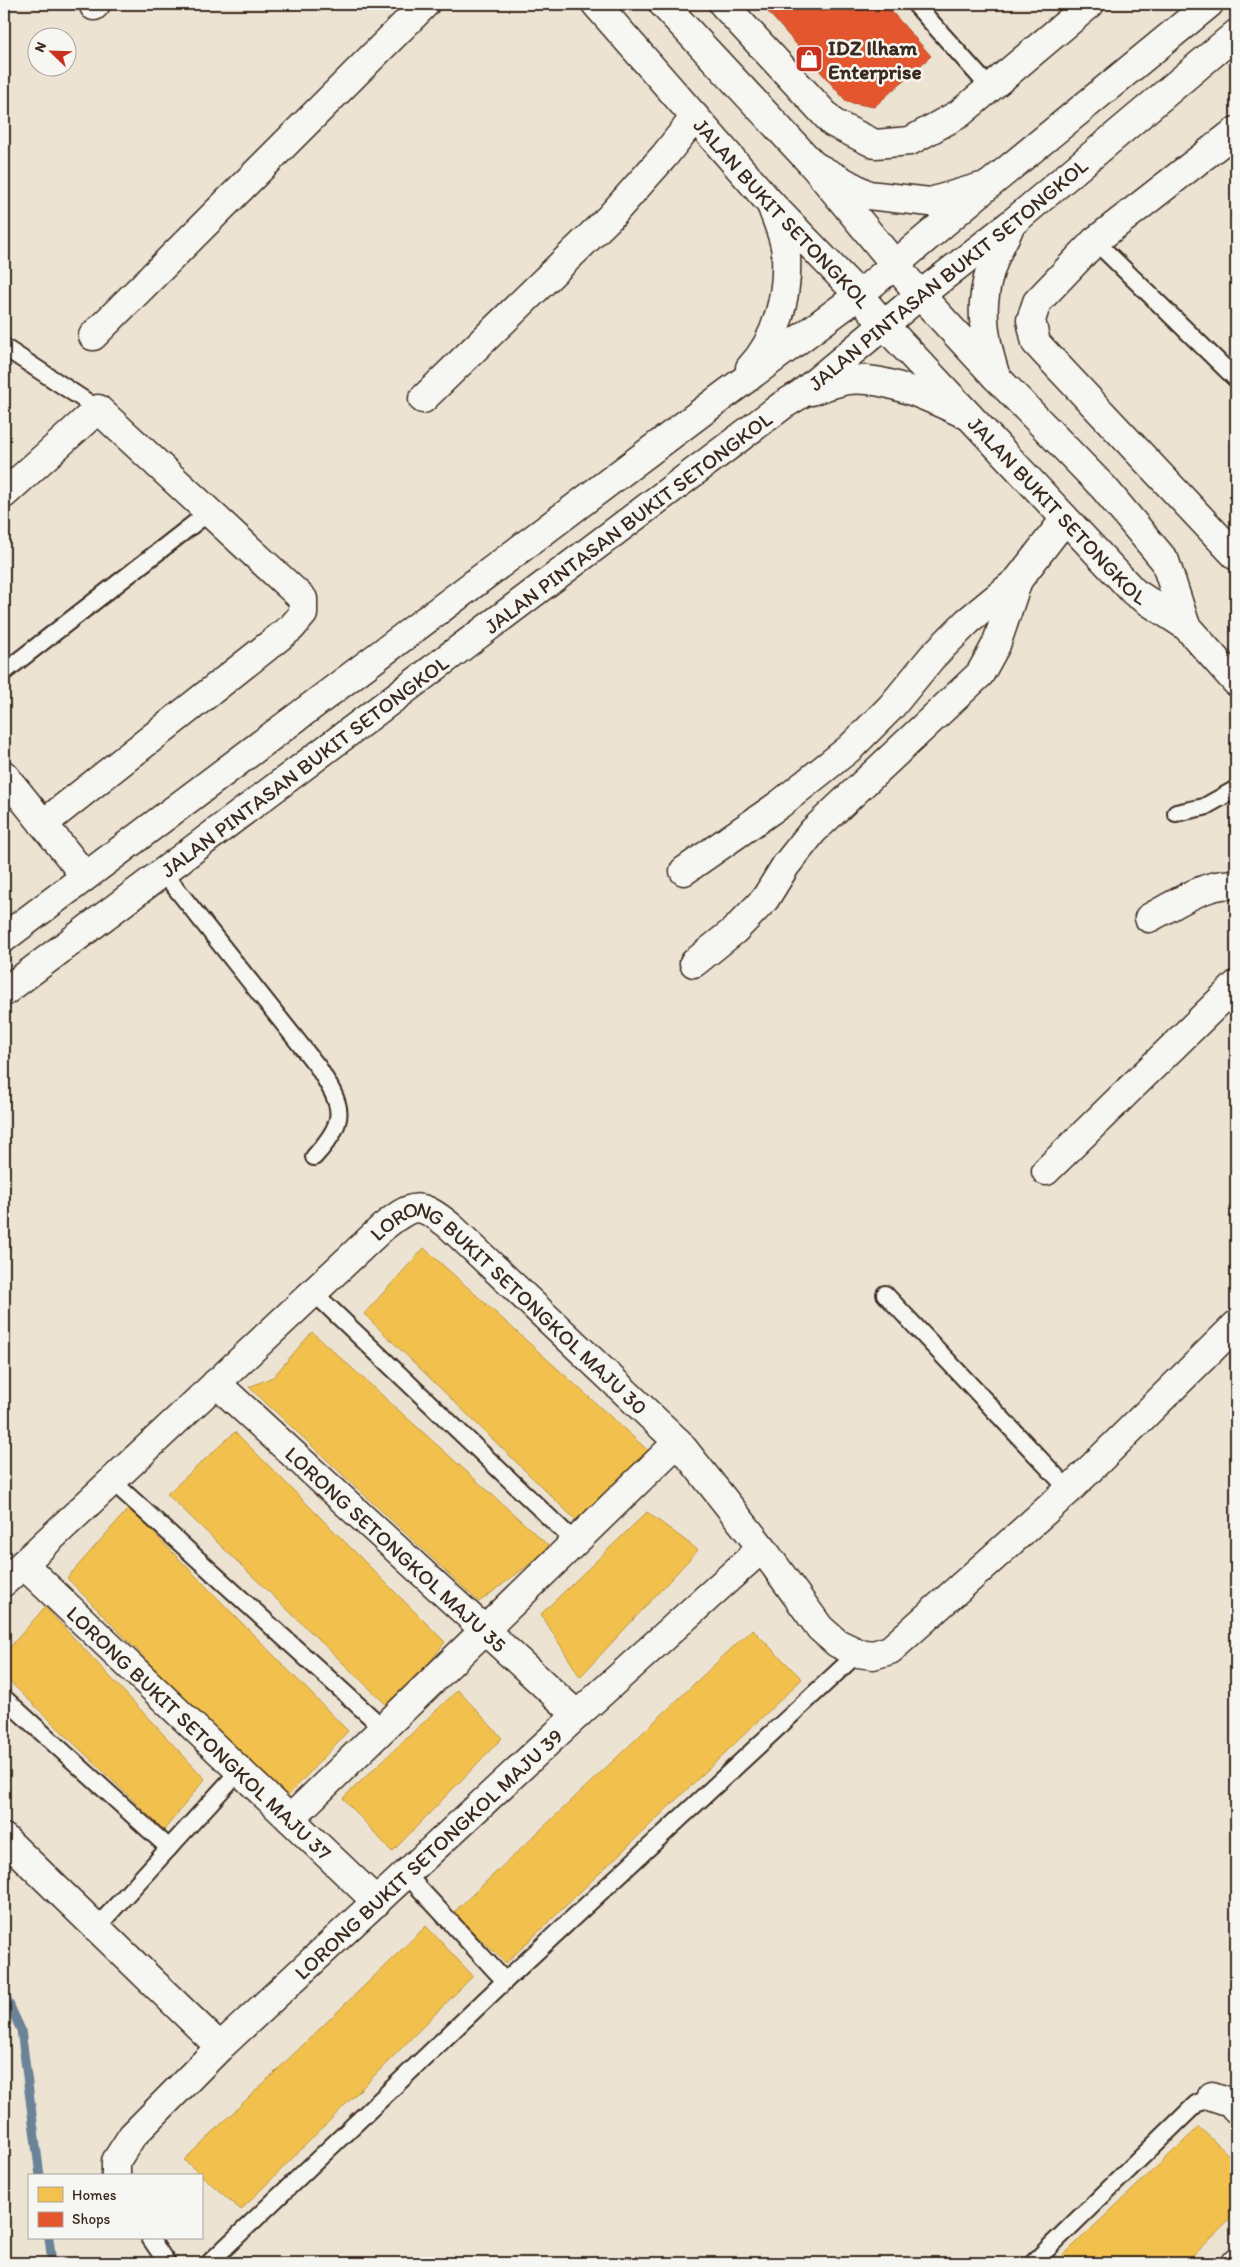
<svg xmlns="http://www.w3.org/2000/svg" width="1240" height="2267" viewBox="0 0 1240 2267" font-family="Itim,sans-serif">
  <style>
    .homes { fill: #f2c14e; stroke: #bb9440 }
    .shops { fill: #e4572e; stroke: #b14a29 }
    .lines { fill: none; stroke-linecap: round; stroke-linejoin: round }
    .stream { stroke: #6a8397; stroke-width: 9 }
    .service-casing { stroke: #3b2a1e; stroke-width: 20 }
    .minor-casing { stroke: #3b2a1e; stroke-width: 31 }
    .tertiary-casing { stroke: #3b2a1e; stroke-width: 31 }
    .secondary-casing { stroke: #3b2a1e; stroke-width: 31 }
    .service { stroke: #f6f6f2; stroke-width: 16 }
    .minor { stroke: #f6f6f2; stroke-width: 28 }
    .tertiary { stroke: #f6f6f2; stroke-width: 28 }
    .secondary { stroke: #f6f6f2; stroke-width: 28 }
    .labels { text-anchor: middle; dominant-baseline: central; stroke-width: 5; stroke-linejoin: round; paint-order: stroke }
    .poi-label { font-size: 21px; font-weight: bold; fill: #3b2a1e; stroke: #f6f6f2; text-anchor: start }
    .street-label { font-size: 21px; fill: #3b2a1e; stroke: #f6f6f2 }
  </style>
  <rect width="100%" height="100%" fill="#ece3d3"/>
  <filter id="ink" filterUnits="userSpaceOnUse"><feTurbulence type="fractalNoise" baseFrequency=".02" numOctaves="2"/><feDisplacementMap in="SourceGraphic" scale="10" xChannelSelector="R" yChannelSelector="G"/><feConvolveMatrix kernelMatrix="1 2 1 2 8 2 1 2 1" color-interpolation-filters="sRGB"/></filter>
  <g filter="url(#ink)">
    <g class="homes">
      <path d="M 424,1248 L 654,1456 L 584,1528 L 364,1314 Z"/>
      <path d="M 312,1332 L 551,1548 L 479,1602 L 249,1387 L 273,1377 Z"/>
      <path d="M 235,1432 L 445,1642 L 393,1711 L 167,1494 Z"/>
      <path d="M 129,1508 L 348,1731 L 283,1801 L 67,1578 Z"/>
      <path d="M 647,1512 L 698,1550 L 580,1677 L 541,1614 Z"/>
      <path d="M 45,1607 L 205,1779 L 164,1830 L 4,1676 L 4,1654 Z"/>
      <path d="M 752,1629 L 802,1679 L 506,1963 L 453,1913 Z"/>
      <path d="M 458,1690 L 502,1738 L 392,1852 L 343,1798 Z"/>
      <path d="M 426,1926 L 473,1976 L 241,2210 L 184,2160 Z"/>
      <path d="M 1199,2127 L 1236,2162 L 1236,2214 L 1186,2263 L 1055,2263 Z"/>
    </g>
    <path class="shops" d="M 761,4 L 885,4 L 931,56 L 874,107 L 847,102 Z"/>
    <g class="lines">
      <g class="stream">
        <path d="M 4,1993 L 21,2030 L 40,2176"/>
        <path d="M 49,2238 L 52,2263"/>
      </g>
      <defs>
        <g id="service">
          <path d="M 915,4 L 990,88"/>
          <path d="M 1095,241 L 1236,379"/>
          <path d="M 4,347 L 98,409"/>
          <path d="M 4,672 L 209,512"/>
          <path d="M 1176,813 L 1204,807 L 1236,789"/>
          <path d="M 163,872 L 318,1067 C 343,1108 349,1118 314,1157"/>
          <path d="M 313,1292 L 575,1542"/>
          <path d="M 885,1294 L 1069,1490"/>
          <path d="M 112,1481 L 383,1728"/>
          <path d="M 4,1698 L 169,1848"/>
          <path d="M 406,1874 L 505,1981"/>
          <path d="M 96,1928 L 239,1771"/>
          <path d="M 150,2238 L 167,2263"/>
          <path d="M 209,2263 L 505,1981 L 858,1653"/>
          <path d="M 1033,2263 L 1196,2104 L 1212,2096"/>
        </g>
        <g id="minor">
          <path d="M 723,4 L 833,123 L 875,144 L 910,141 L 959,114 L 1090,4"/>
          <path d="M 94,6 L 96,4"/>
          <path d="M 1236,131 L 1095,241 L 1037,302 L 1031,320 L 1036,343 L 1236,556"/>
          <path d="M 920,295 L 996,377 L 1104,488 L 1165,561 L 1186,626"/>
          <path id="s1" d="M 884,325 L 1134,592 L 1186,626 L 1236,682"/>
          <path d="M 93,336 L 425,4"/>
          <path d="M 423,399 L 610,217 L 665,155 L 695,117"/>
          <path d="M 4,494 L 98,409 L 303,599 L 303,614 L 292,627 L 43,824"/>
          <path d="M 4,775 L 85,876"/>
          <path d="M 684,871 L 780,804 L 850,748 L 891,707 L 932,657 L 968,621 L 1018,580"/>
          <path d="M 1149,918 C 1175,905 1207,881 1236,885"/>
          <path d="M 694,963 L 735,930 L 765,899 L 786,865 L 813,831 L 980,674 L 996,645 L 1018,580 L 1065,519"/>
          <path d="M 1046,1171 L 1236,985"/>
          <path id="s2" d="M 216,1383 L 577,1715"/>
          <path id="s3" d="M 23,1564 L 377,1902"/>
          <path id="s4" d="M 4,1582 L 382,1228 C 413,1203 419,1201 451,1227 L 678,1442 L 762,1548 L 820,1628 L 837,1643 L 858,1653 L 873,1655 L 890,1650 L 1069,1490 L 1236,1325"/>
          <path d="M 290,1819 L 678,1442"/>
          <path d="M 4,1838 L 220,2047"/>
          <path d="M 1212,2096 L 1230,2102 L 1236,2109"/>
          <path id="s5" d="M 116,2176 L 116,2161 L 132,2136 L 220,2047 L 577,1715 L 762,1548"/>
          <path d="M 1235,2263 L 1236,2262"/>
        </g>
        <g id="tertiary">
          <path id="s6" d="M 596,4 L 771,204 L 859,295 L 884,325"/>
          <path d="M 663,4 L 813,165 L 920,295"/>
        </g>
        <g id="secondary">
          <path d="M 813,165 L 868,195 L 930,202 L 981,187"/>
          <path d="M 750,368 C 777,340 788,295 786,256 C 786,239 776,220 771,204"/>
          <path d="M 996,377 C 978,322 978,283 1008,231"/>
          <path d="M 811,391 C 823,387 836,382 848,380 C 888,376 934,400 969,416"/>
          <path d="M 4,938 L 723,396 L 859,295 L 990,184 L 1209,4"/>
          <path id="s7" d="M 4,992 L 783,405 L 801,394 L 920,295 L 1012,223 L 1236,34"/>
        </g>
      </defs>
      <use href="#service" class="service-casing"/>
      <use href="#minor" class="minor-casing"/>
      <use href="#tertiary" class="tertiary-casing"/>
      <use href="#secondary" class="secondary-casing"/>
      <use href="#service" class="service"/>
      <use href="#minor" class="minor"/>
      <use href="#tertiary" class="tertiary"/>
      <use href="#secondary" class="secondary"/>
    </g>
  </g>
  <defs>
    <symbol id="shop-square" viewBox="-11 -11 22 22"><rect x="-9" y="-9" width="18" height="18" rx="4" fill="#c8321e" stroke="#f6f6f2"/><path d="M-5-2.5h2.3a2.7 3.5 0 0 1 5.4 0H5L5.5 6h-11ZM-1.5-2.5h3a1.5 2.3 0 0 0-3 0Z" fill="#fff"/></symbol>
  </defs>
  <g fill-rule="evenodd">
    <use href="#shop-square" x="793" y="43" width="32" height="32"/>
  </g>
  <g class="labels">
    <g class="poi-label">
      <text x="828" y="47">IDZ Ilham<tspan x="828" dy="24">Enterprise</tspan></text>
    </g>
    <g class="street-label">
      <text stroke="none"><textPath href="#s6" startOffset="280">JALAN BUKIT SETONGKOL</textPath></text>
      <text stroke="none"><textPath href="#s7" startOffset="1186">JALAN PINTASAN BUKIT SETONGKOL</textPath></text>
      <text stroke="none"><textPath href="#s1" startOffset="254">JALAN BUKIT SETONGKOL</textPath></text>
      <text stroke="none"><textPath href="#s7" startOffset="781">JALAN PINTASAN BUKIT SETONGKOL</textPath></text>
      <text stroke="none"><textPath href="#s7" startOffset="376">JALAN PINTASAN BUKIT SETONGKOL</textPath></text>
      <text stroke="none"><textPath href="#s4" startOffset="685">LORONG BUKIT SETONGKOL MAJU 30</textPath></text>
      <text stroke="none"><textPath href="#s2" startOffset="245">LORONG SETONGKOL MAJU 35</textPath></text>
      <text stroke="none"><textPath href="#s3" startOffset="244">LORONG BUKIT SETONGKOL MAJU 37</textPath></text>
      <text stroke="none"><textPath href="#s5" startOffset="454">LORONG BUKIT SETONGKOL MAJU 39</textPath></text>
    </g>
  </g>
  <rect width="1240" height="2267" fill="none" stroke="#f6f6f2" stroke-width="20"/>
  <rect x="10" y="10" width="1220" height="2247" fill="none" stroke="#3b2a1e" stroke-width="2" filter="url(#ink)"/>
  <rect x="28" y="2174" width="175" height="65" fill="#f6f6f2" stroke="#aba49d"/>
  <rect x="38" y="2187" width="25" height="15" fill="#f2c14e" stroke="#aba49d"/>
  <text x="72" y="2200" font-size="15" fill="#3b2a1e">Homes</text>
  <rect x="38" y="2212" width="25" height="15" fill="#e4572e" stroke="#aba49d"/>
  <text x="72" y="2224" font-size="15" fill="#3b2a1e">Shops</text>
  <g transform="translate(52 52) rotate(293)"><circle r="24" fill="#f6f6f2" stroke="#aba49d"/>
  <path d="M0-4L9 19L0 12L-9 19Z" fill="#c8321e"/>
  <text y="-8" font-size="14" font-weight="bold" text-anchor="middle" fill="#3b2a1e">N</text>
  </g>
</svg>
